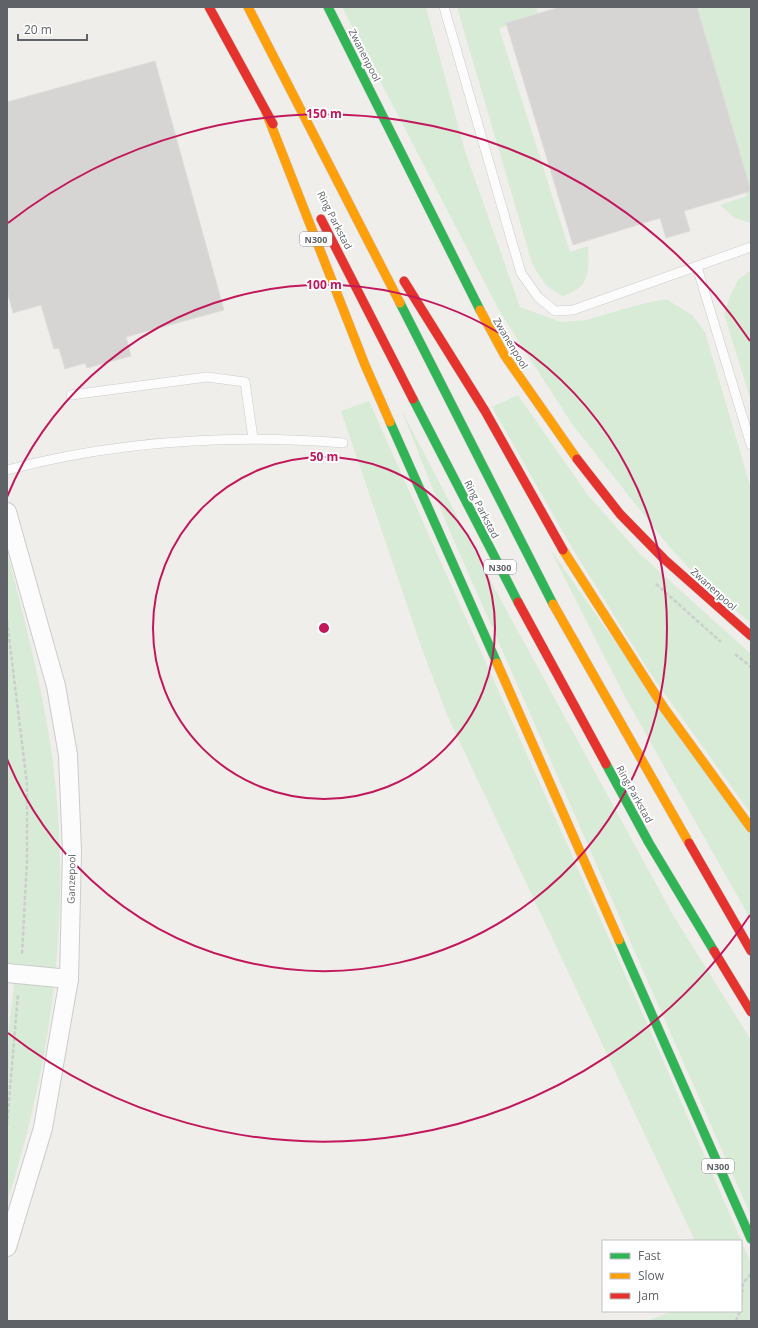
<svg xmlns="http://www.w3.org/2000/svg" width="758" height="1328" viewBox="0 0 758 1328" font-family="'Open Sans',sans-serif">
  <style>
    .green { fill: #d8ebd6 }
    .building { fill: #d6d5d3; stroke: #deddd9 }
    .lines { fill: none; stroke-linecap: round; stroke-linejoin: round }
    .lane-casing { stroke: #cbcccc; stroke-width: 10 }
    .street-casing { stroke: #cbcccc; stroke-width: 20 }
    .fast-casing { stroke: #cacacb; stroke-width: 10 }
    .slow-casing { stroke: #cacacb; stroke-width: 10 }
    .jam-casing { stroke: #cacacb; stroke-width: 10 }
    .path { stroke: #cacfcc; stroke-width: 2.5; stroke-dasharray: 4 2; stroke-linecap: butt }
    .lane { stroke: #fdfcfc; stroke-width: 9 }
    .street { stroke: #fdfcfc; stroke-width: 18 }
    .fast { stroke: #30b455; stroke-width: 9 }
    .slow { stroke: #ff9f0a; stroke-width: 9 }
    .jam { stroke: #e5322d; stroke-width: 9 }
    .ring { fill: none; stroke: #c2185b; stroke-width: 2 }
    .labels { text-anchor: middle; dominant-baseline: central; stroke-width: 4; stroke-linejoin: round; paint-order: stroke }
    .shield { fill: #fff; stroke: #8f9295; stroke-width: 1 }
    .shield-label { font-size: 9px; font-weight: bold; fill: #5f6368 }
    .street-label { font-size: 10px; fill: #5f6368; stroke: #fff }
    .centre { fill: #c2185b; stroke: #fff; stroke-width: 2 }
    .ring-label { font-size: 12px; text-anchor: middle; font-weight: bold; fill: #c2185b; stroke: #fff; stroke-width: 4; stroke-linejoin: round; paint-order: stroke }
  </style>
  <rect width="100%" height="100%" fill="#efeeea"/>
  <g class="green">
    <path d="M 342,7 L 426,7 L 465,151 L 520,307 L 561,322 L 586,320 L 638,305 L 666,299 L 692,315 L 705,332 L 751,489 L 751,623 L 700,580 L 667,544 L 572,424 L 500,312 Z"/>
    <path d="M 457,7 L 536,7 L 539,17 L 499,28 L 570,252 L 588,246 C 589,272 591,286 563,296 C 546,288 541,279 532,263 Z"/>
    <path d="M 688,7 L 751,7 L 751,223 L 735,218 L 720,205 L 747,196 Z"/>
    <path d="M 751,270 L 751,401 L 724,314 L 730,296 L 738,280 Z"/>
    <path d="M 518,395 L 587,494 L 640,554 L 751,654 L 751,814 L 650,673 L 574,551 L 492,407 Z"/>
    <path d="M 369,401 L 645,1019 L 751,1263 L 751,1321 L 647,1321 L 673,1311 L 741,1311 L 741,1241 L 695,1241 L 448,717 L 422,649 L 341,411 Z"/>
    <path d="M 401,409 L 496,591 L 673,915 L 751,1040 L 751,1216 L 448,527 Z"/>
    <path d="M 550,549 L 751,836 L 751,920 L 625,697 Z"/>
    <path d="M 7,552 C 25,622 44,692 53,763 C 72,910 52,1063 7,1202 L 7,1046 L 14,984 L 7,982 Z"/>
  </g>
  <g class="building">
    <path d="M 560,7 L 697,7 L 751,191 L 684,211 L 690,231 L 666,238 L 660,218 L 573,245 L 506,23 Z"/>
    <path d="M 155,61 L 224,310 L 126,337 L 131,356 L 87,368 L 85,363 L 65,369 L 59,348 L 54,349 L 41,305 L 13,313 L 7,290 L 7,102 Z"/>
  </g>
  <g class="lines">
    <defs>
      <g id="lane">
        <path d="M 444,7 L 521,273 L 538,297 L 555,311 L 573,310 L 751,247"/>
        <path d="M 697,267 L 751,445"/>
        <path d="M 71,395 L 207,377 L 245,382 L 253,438"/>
        <path d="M 7,470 C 117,441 230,434 343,443"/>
      </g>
      <g id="street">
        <path d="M 7,512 L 56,686 L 68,755 L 72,851 L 69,979 L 43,1128 L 7,1247"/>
        <path d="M 7,973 L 69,979"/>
      </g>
      <g id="fast">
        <path d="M 328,7 L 480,310"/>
        <path d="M 400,303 L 553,604"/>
        <path d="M 413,399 L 518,602"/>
        <path d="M 390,422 L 497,663"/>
        <path d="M 606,764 L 649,843 L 714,951"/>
        <path d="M 619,940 L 751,1239"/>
      </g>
      <g id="slow">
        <path d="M 248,7 L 400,303"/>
        <path d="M 266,112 L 365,365 L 390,422"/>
        <path d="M 480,310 L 505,356 L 577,459"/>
        <path d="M 563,550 L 664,708 L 751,828"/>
        <path d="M 553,604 L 689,843"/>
        <path d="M 497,663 L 619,940"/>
      </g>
      <g id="jam">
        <path d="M 209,7 L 273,124"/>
        <path d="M 321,219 L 413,399"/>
        <path d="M 404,281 L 485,411 L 563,550"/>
        <path d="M 577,459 L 620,514 L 664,559 L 751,636"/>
        <path d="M 518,602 L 606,764"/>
        <path d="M 689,843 L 751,951"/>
        <path d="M 714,951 L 751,1012"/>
      </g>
    </defs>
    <use href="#lane" class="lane-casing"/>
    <use href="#street" class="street-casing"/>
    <use href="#fast" class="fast-casing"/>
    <use href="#slow" class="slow-casing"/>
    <use href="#jam" class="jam-casing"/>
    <g class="path">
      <path d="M 656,584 L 721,642"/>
      <path d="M 7,621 L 27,784 L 27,860 L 22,954"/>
      <path d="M 735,654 L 751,667"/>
      <path d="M 7,1125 L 18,994"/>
      <path d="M 741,1305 L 743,1283 L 751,1274"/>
      <path d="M 736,1321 L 740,1311"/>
    </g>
    <use href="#lane" class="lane"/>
    <use href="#street" class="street"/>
    <use href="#fast" class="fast"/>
    <use href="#slow" class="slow"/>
    <use href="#jam" class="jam"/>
  </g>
  <g class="ring">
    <circle cx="324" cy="628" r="171"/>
    <path d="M7 497A343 343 0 1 1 7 759"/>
    <path d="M750 915A514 514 0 0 1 8 1033M8 223A514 514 0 0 1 750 341"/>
  </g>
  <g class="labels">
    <g class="shield">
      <rect x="300" y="232" width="32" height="14" rx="3"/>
      <rect x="484" y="560" width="32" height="14" rx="3"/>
      <rect x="702" y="1159" width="32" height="14" rx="3"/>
    </g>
    <g class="shield-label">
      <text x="316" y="239">N300</text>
      <text x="500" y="567">N300</text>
      <text x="718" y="1166">N300</text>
    </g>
    <g class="street-label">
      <text transform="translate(365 55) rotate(63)">Zwanenpool</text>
      <text transform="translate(335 220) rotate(63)">Ring Parkstad</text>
      <text transform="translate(511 343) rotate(59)">Zwanenpool</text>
      <text transform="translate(482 509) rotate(63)">Ring Parkstad</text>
      <text transform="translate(714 589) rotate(42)">Zwanenpool</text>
      <text transform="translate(635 794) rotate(61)">Ring Parkstad</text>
      <text transform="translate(71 879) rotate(-89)">Ganzepool</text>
    </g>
  </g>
  <circle cx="324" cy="628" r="6" class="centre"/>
  <g class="ring-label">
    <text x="324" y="118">150 m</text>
    <text x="324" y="289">100 m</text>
    <text x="324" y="461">50 m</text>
  </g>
  <rect width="758" height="1328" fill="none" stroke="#5f6368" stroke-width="16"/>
  <rect x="602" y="1240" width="140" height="72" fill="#ffffff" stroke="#bfc1c3"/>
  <rect x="610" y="1253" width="20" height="6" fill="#30b455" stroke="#bfc1c3"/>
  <text x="638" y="1260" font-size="12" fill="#5f6368">Fast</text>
  <rect x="610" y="1273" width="20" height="6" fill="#ff9f0a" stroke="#bfc1c3"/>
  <text x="638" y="1280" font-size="12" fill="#5f6368">Slow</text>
  <rect x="610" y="1293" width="20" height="6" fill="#e5322d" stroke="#bfc1c3"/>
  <text x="638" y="1300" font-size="12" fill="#5f6368">Jam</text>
  <path d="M18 34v6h69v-6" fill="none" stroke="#5f6368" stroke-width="2"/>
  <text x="24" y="34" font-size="12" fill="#5f6368" stroke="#ffffff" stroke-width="3" paint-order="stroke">20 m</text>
</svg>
